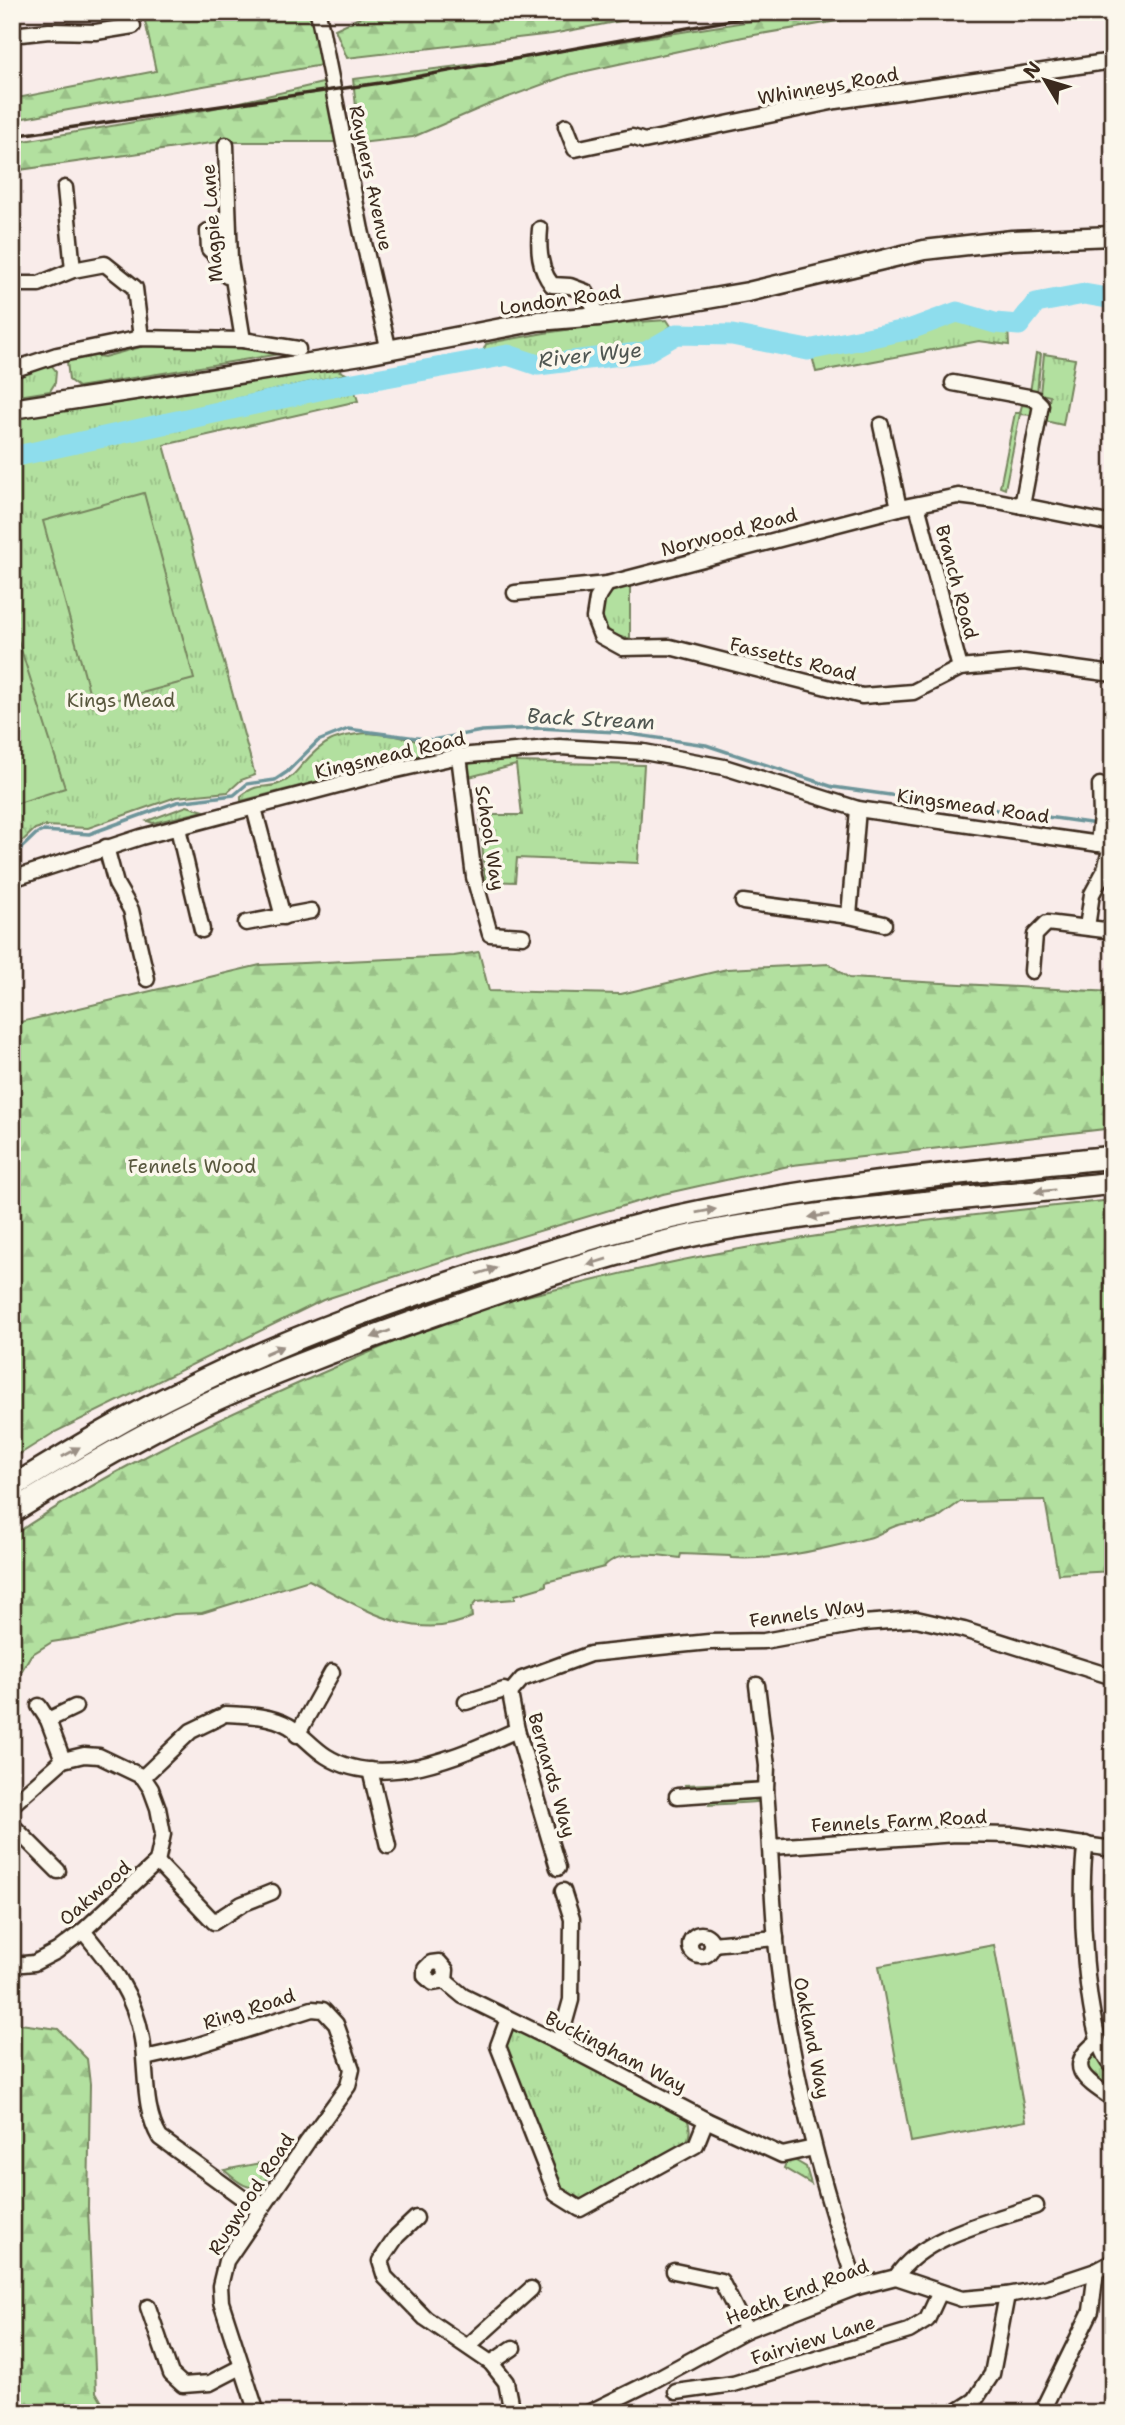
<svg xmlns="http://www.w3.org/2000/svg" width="1125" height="2425" viewBox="0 0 1125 2425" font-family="'Shantell Sans',sans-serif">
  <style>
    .grass { fill: url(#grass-tufts); stroke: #76855e; stroke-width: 2 }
    .forest { fill: url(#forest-firs); stroke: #76855e; stroke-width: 2 }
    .pitch { fill: #b2e09f; stroke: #76855e; stroke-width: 2 }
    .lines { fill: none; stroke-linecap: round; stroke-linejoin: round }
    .stream { stroke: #6d959a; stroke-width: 3.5 }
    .river { stroke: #8edded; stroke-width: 21 }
    .minor-casing { stroke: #3b2a1e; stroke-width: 19 }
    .major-casing { stroke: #3b2a1e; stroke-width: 23 }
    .highway-casing { stroke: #3b2a1e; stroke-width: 26 }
    .minor { stroke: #fbf7ec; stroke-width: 14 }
    .major { stroke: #fbf7ec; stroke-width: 18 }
    .highway { stroke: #fbf7ec; stroke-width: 21 }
    .rail { stroke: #3b2a1e; stroke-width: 3.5 }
    .oneway { fill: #9b9085 }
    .labels { text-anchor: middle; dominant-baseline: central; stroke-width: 7; stroke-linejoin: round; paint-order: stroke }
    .street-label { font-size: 19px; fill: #3b2a1e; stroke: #fbf7ec }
    .park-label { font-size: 19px; fill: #59583e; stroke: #fbf7ec }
    .water-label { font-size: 21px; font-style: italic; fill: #505752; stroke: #fbf7ec }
  </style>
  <defs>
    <pattern id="grass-tufts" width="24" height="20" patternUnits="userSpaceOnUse" patternTransform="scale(1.75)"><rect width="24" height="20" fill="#b2e09f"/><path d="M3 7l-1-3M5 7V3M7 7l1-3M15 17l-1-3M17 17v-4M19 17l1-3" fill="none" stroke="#9ac088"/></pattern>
    <pattern id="forest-firs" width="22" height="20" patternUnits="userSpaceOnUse" patternTransform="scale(1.75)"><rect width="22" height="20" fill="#b2e09f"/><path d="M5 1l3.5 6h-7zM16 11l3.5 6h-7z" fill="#9ac088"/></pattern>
  </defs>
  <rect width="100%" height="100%" fill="#f9ecea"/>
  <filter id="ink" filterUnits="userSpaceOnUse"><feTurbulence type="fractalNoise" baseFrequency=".0143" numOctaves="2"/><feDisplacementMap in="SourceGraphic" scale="14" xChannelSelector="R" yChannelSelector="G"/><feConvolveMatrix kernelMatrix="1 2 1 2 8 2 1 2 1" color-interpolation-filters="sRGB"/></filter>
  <g filter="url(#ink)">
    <g class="grass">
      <path d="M 952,308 L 967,313 L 971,311 L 1008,327 L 1009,345 L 979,341 L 816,372 L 809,344 C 834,342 888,341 909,332 C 925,325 934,311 952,308 Z"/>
      <path d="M 667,320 L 671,326 L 656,338 L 639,345 L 531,358 L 522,358 L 509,348 L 483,351 L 486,344 C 546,331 607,323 667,320 Z"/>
      <path d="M 213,340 L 292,352 L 78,387 L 69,380 L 67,361 L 72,356 L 83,354 L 104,357 L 148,345 Z"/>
      <path d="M 1036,353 L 1041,354 L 1037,393 L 1030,392 Z"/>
      <path d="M 1044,354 L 1075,359 L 1063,425 L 1045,421 L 1050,396 L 1040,394 Z"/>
      <path d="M 48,361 L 56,371 L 55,383 L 50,391 L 12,397 L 12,371 Z"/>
      <path d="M 338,370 L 346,374 L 12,449 L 12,415 L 286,374 Z"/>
      <path d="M 353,385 L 358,401 L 164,445 L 255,775 L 241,780 L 228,792 L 176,797 L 88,828 L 45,826 L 35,829 L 12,851 L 12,462 Z"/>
      <path d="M 1022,405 L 1033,407 L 1031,415 L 1020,414 L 1005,489 L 1000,487 L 1015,413 L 1020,413 Z"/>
      <path d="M 630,584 L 630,638 C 606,640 588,610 609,592 C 615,587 623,586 630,584 Z"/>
      <path d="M 368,733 L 396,736 L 434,745 L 435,751 L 241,801 L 241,796 C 262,780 263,791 281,783 C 290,780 296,772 302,765 C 324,740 334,736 368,733 Z"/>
      <path d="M 516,759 L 516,762 L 644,765 L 638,863 L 517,858 L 515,882 L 485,881 L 480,815 L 522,815 L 516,765 L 469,777 L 466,766 L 470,763 Z"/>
      <path d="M 187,806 L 204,811 L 153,823 L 147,821 Z"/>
      <path d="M 757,1782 L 756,1787 L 697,1792 L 686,1788 L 685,1785 Z"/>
      <path d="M 750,1796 L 758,1802 L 709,1805 L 711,1799 Z"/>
      <path d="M 512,2029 L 518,2030 L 686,2116 C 691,2127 691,2134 685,2145 L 574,2204 L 557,2192 L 501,2034 Z"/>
      <path d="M 1094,2053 L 1103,2068 L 1113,2078 L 1113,2094 L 1091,2075 L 1086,2066 L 1089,2054 Z"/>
      <path d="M 791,2158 L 806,2167 L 811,2184 L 784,2168 L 787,2160 Z"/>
      <path d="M 276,2160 L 279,2164 C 259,2194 251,2194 224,2170 Z"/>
    </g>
    <g class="forest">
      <path d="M 143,12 L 312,12 L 322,65 L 12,120 L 12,99 L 156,71 Z"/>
      <path d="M 381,12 L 668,12 L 552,34 L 347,58 L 335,29 L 359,18 Z"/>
      <path d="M 808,12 L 890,12 L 743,37 L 568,75 L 490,104 L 413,137 L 360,143 L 353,79 L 499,61 Z"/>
      <path d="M 331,81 L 339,142 L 218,142 L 12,171 L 12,143 L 210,109 Z"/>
      <path d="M 479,952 L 489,991 L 621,994 L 727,969 L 829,964 L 849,978 L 1113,992 L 1113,1128 L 793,1165 L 663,1194 L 489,1246 L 323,1300 L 55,1432 L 12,1459 L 12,1024 L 260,965 L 454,956 Z"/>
      <path d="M 1113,1200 L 1113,1571 L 1058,1574 L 1045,1500 L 960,1502 L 936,1519 L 921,1524 L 920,1522 C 911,1523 901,1523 893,1527 C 885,1530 877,1536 868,1538 C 824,1549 776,1561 731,1558 L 730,1556 L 681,1554 L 680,1558 C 660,1555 617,1549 604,1567 L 546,1582 L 546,1586 L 515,1595 L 515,1599 L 476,1602 L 471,1608 L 472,1617 C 415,1645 359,1606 309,1580 L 202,1613 L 174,1614 L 90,1636 L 52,1642 L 31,1655 L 12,1687 L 12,1536 C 104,1473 205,1425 306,1380 C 363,1355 421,1329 480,1309 C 514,1297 552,1291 587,1282 C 760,1238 936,1218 1113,1200 Z"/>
      <path d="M 12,2023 L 58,2029 L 87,2059 L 90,2084 L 88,2208 L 96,2392 L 108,2413 L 12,2413 Z"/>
    </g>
    <g class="pitch">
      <path d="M 144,493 L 194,679 L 93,706 L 43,521 Z"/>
      <path d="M 12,621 L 65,788 L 12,805 Z"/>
      <path d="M 994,1945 L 1026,2121 L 911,2142 L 879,1966 Z"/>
    </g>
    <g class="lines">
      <path class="stream" d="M 12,857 L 36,834 L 43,831 L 89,834 L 177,802 L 234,795 L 247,784 L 275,780 L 287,772 L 318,741 L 348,729 L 432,740 L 482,731 L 539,728 L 616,732 L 706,745 L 833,787 L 1097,824"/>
      <path class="river" d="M 12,457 L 337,386 L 508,355 L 538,365 L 646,352 L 677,334 L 732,335 L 808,350 L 911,329 L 957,312 L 995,323 L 1019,325 L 1036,303 L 1084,294 L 1113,299"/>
      <defs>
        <g id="minor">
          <path d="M 318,12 L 361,230 L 389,351"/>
          <path d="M 12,35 L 49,31 L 96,32 L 133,26"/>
          <path d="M 566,126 L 575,149 L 632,137 L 644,141 L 836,101 L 1113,61"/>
          <path d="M 226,145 L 230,260 L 243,340"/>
          <path d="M 65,188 L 73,270"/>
          <path d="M 540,229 C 538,249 539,269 552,285 L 570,286 L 586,292 L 599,316"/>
          <path d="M 208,231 L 209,249 L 225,264 L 227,276"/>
          <path d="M 12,284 L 39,284 L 73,270 L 105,264 L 135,288 L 141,338"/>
          <path d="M 12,370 L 57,355 L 141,338 L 243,340 L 298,349"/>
          <path d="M 953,383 L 1034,398 L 1041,405 L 1022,506"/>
          <path d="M 881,425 L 899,508"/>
          <path d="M 917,505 L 960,668"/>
          <path d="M 607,584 L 597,599 L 594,618 L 601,636 L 623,648 L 670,647 L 862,696 L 913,692 L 960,668 L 1024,662 L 1113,674"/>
          <path d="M 515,593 L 607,584 L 899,508 L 958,496 L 998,501 L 1113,524"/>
          <path d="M 459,756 L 474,877 L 490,934 L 523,936"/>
          <path d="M 254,808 L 283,917"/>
          <path d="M 178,828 L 202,930"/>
          <path d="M 1098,844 L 1101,816 L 1100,785"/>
          <path d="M 106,847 L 116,884 L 131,910 L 147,979"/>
          <path d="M 12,879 L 141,837 L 387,772 L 459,756 L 560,747 L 644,752 L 724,767 L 858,809 L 1113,846"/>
          <path d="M 743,902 L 849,916 L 858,809"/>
          <path d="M 849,916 L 884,924"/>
          <path d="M 246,923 L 311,911"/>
          <path d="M 1087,927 L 1092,894 L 1105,870 L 1111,846"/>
          <path d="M 1032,971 L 1035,935 L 1047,923 L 1113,931"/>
          <path d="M 757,1685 L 767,1766 L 766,1790 C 772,1859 772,1929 783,1998 C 799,2096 824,2193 857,2287"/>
          <path d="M 510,1693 L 522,1679 L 590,1654 L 709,1642 L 764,1641 L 863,1623 L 916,1619 L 964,1630 L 1113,1677"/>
          <path d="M 510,1693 L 517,1730 L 558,1868"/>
          <path d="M 466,1702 L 504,1690 L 510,1693"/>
          <path d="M 39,1706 L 48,1720 L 63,1760"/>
          <path d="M 225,1714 C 246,1715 270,1715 289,1726 C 301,1733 313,1748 326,1756 C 382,1792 464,1754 517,1730"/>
          <path d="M 48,1720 L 75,1707"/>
          <path d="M 297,1735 L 332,1672"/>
          <path d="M 370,1770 L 388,1846"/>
          <path d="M 143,1777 L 191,1731 L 220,1717"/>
          <path d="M 677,1796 L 766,1790"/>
          <path d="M 12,1805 L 63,1760 L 84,1755 L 99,1756 L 143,1777 L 151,1789 L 158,1808 L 163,1834 L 157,1862 L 83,1931 L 57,1951 L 34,1963 L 12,1965"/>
          <path d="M 12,1825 L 58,1871"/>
          <path d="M 1086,1844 C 1078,1881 1084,2045 1113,2067"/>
          <path d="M 771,1847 L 956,1834 L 1014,1835 L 1113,1849"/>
          <path d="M 157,1862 L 214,1922 L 242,1904 L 272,1892"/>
          <path d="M 83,1931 C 111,1965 134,1993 142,2039 C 147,2071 143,2110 160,2138 L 259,2210"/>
          <circle cx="701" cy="1945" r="11"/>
          <path d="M 712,1944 L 776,1938"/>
          <path d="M 445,1981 L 446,1970 L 439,1962 L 431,1963 L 425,1969 L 425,1976 L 433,1983 L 445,1981 L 463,1996 L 559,2043 L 706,2120 L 782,2155 L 814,2148"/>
          <path d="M 508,2019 L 498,2046 L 556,2194 L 580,2209 L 696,2145 L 706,2120"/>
          <path d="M 1098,2041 C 1063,2067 1085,2080 1113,2099"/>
          <path d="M 559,2043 L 571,2000 L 572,1919 L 563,1891"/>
          <path d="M 145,2058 L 189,2048 L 312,2009 L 323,2010 L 336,2024 L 352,2069 L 348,2086 L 308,2141 L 226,2261 L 220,2286 L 221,2302 L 257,2413"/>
          <path d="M 416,2218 L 397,2236 L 380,2261 L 385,2277 L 425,2318 L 491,2363 L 506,2382 L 512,2413"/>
          <path d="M 674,2271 L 721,2281 L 746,2330"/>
          <path d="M 896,2277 C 922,2236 992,2221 1036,2206"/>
          <path d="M 148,2307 L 171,2374 L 183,2385 L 210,2383 L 241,2367"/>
          <path d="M 468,2346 L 531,2289"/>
          <path d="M 491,2363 L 513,2348"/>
          <path d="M 676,2392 L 733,2384 L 909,2331 L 927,2320 L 940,2292"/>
          <path d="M 588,2413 L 649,2383 L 746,2330 L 857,2287 L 896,2277 L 962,2299 L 1007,2295 L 1045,2288 L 1096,2271 L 1113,2262"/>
          <path d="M 955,2413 L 975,2400 L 992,2374 L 1007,2295"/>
          <path d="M 1041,2413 L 1091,2311 L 1096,2271"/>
        </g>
        <path id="major" d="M 12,409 L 361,355 L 538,321 L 599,316 L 684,303 L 748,292 L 924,250 L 1012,240 L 1113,236"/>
        <g id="highway">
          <path d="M 12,1487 C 68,1453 126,1417 185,1389 C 289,1337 400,1298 511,1263 C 567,1246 622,1228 679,1216 C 821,1185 968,1172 1113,1157"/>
          <path d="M 12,1512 C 72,1475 133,1439 195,1409 C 280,1369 369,1338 456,1307 C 547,1275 641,1243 736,1227 C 861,1206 987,1197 1113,1183"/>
        </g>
      </defs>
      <use href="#minor" class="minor-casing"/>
      <use href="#major" class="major-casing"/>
      <use href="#highway" class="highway-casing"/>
      <use href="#minor" class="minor"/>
      <use href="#major" class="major"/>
      <use href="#highway" class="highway"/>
      <path class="rail" d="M 12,136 L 387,82 L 776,12"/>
    </g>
    <defs><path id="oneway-solid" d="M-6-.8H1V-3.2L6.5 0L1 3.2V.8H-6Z" transform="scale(1.75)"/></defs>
    <g class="oneway">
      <use href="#oneway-solid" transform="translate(1045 1191) rotate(174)"/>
      <use href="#oneway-solid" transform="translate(706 1211) rotate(-10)"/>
      <use href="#oneway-solid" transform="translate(819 1216) rotate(172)"/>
      <use href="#oneway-solid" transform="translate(597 1262) rotate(163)"/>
      <use href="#oneway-solid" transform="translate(487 1271) rotate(-17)"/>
      <use href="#oneway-solid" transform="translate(381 1334) rotate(159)"/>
      <use href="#oneway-solid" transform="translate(274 1350) rotate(-23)"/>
      <use href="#oneway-solid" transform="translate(71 1452) rotate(-29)"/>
    </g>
  </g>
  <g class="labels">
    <g class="street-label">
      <text transform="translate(828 86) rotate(-10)">Whinneys Road</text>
      <text transform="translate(371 178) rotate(78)">Rayners Avenue</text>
      <text transform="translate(212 223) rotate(-94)">Magpie Lane</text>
      <text transform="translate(560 300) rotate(-8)">London Road</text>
      <text transform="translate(729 532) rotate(-15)">Norwood Road</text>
      <text transform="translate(957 582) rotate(75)">Branch Road</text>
      <text transform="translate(793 659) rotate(14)">Fassetts Road</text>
      <text transform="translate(390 755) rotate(-13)">Kingsmead Road</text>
      <text transform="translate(973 806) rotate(8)">Kingsmead Road</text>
      <text transform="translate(490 838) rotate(81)">School Way</text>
      <text transform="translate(807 1613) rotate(-8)">Fennels Way</text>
      <text transform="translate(552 1775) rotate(74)">Bernards Way</text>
      <text transform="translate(899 1821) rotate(-3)">Fennels Farm Road</text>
      <text transform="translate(95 1893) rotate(-41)">Oakwood</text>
      <text transform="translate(249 2009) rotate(-18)">Ring Road</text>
      <text transform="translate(812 2038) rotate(79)">Oakland Way</text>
      <text transform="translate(616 2052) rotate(27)">Buckingham Way</text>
      <text transform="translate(251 2194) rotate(-57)">Rugwood Road</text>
      <text transform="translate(797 2292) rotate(-21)">Heath End Road</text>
      <text transform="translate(813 2340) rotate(-17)">Fairview Lane</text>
    </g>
    <g class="park-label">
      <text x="121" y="700">Kings Mead</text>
      <text x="192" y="1166">Fennels Wood</text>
    </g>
    <g class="water-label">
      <text transform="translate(590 355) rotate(-6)">River Wye</text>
      <text transform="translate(591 719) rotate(3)">Back Stream</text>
    </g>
  </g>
  <rect width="1125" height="2425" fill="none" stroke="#fbf7ec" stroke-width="42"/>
  <rect x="21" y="21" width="1083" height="2383" fill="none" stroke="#3b2a1e" stroke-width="2.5" filter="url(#ink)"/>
  <g transform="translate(1045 80) rotate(308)" stroke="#fbf7ec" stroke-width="5" paint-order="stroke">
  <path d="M0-5L12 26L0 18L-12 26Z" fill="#3b2a1e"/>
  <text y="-10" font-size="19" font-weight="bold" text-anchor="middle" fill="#3b2a1e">N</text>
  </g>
</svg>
